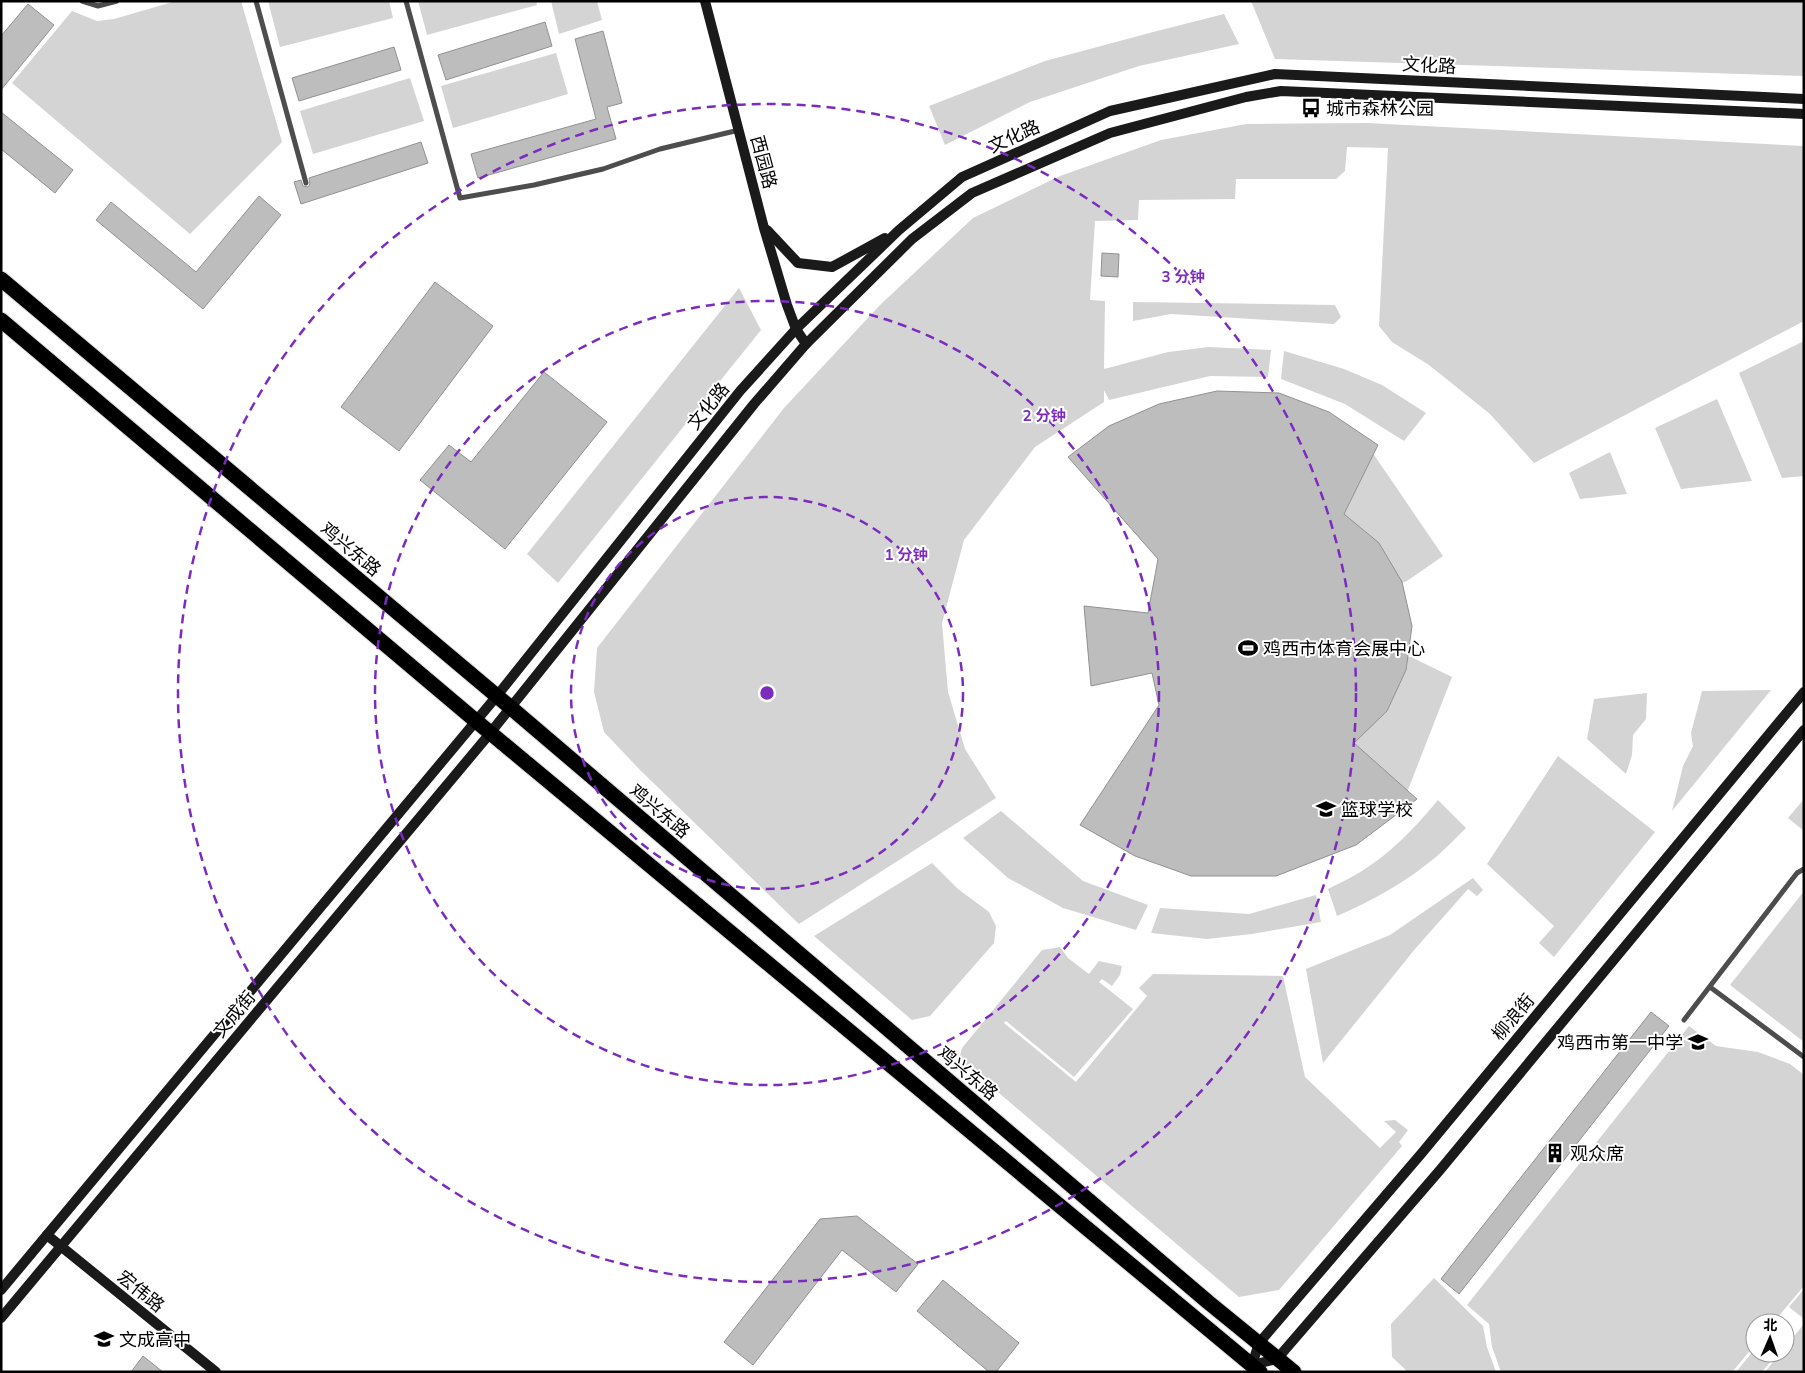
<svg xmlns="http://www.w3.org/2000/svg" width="1805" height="1373" viewBox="0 0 1805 1373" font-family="Mulish,'Noto Sans SC',sans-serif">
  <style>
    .green { fill: #d4d4d4 }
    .building { fill: #bdbdbd; stroke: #919191 }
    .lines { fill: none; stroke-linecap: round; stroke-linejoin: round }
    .highway-casing { stroke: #dbdbdb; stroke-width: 17 }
    .street { stroke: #4d4d4d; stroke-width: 5 }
    .secondary { stroke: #1a1a1a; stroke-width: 10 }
    .highway { stroke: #000; stroke-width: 15 }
    .ring { fill: none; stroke: #7b2cbf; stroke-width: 2.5; stroke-dasharray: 9 6 }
    .labels { text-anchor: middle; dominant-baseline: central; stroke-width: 4; stroke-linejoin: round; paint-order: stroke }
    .street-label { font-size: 18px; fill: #000; stroke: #fff }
    .poi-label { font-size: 18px; fill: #000; stroke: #fff; text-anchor: start }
    .centre { fill: #7b2cbf; stroke: #fff; stroke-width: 2.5 }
    .ring-label { font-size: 15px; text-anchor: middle; font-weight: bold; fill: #7b2cbf; stroke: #fff; stroke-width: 4; stroke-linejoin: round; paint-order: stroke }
  </style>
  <rect width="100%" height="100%" fill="#fff"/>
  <g class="green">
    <path d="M 176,1 L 241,1 L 282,142 L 190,234 L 12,83 L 72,11 L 97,21 L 114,19 Z"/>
    <path d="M 268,1 L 389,1 L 393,18 L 280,47 Z"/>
    <path d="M 418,1 L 536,1 L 537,5 L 427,35 Z"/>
    <path d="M 551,1 L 597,1 L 602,20 L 559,34 Z"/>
    <path d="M 1251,1 L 1804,1 L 1803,76 L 1275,59 Z"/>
    <path d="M 1224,14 L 1239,44 L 1139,66 L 1030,102 L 945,145 L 929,106 L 1045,61 L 1157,31 Z"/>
    <path d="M 556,53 L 568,94 L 453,128 L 441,86 Z"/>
    <path d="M 410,78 L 424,121 L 313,154 L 300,111 Z"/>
    <path d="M 1367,123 L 1804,146 L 1804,321 L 1534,463 L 1490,414 L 1429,365 L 1392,342 L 1379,326 L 1388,148 L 1347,147 L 1345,171 L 1336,179 L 1236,179 L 1235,199 L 1139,200 L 1138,220 L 1095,221 L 1090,300 L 1105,301 L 1104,369 L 1168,352 L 1209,347 L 1271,350 L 1268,377 L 1210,376 L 1109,400 L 1104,390 L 1104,402 L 1035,447 L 964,540 L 942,623 L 948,692 L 965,749 L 996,798 L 799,924 L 641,771 L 604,732 L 594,692 L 597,648 L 784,408 L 880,305 L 973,218 L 1060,176 L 1161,140 L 1246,124 Z"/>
    <path d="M 739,288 L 761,330 L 558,583 L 527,554 Z"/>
    <path d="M 1133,302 L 1335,305 L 1341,317 L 1334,324 L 1171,314 L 1133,321 Z"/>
    <path d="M 1804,341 L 1804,476 L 1782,478 L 1739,373 Z"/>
    <path d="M 1284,351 L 1344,369 L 1382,385 L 1426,413 L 1404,441 L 1345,404 L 1281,379 Z"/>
    <path d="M 1717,399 L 1752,481 L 1681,489 L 1655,428 Z"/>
    <path d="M 1370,449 L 1443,556 L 1407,581 L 1370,594 L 1321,518 Z"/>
    <path d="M 1610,452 L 1627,494 L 1580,499 L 1569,473 Z"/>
    <path d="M 1375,655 L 1411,657 L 1452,677 L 1404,800 L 1343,739 Z"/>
    <path d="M 1771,690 L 1672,811 L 1683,766 L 1693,746 L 1691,733 L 1702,691 Z"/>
    <path d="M 1647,693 L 1646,719 L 1633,735 L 1632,755 L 1626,774 L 1587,739 L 1594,699 Z"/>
    <path d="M 1558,756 L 1655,832 L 1554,957 L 1539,943 L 1554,926 L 1487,864 Z"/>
    <path d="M 1804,799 L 1804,831 L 1788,818 Z"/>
    <path d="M 1438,800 L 1466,828 C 1456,838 1446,848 1436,857 C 1406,882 1372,901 1337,916 L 1328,889 C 1339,883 1351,878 1362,871 C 1392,852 1416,827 1438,800 Z"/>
    <path d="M 1001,811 L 1083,881 L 1148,905 L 1136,930 L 1063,908 L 1008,878 L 963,838 Z"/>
    <path d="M 932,863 L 958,889 L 989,912 L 996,926 L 994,943 L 930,1016 L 912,1020 L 814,936 Z"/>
    <path d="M 1473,878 L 1483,890 L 1477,896 L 1468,889 L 1415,949 L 1323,1063 L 1306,969 L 1390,935 Z"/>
    <path d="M 1804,891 L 1804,1042 L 1730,985 Z"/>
    <path d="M 1316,895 L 1321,922 L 1252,934 L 1207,939 L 1151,933 L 1160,908 L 1249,914 Z"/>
    <path d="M 1060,947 L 1068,958 L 1089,974 L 1099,961 L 1122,966 L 1120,975 L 1112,986 L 1102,979 L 1099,982 L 1133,1009 L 1074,1077 L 1006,1021 L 1004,1023 L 1076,1082 L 1147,996 L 1139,988 L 1153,974 L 1283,976 L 1305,1077 L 1380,1148 L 1396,1132 L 1384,1121 L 1395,1120 L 1408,1130 L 1399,1142 L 1402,1146 L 1279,1290 L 1239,1297 L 959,1059 L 962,1048 L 1042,950 Z"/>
    <path d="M 1689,1026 L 1716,1046 L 1758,1052 L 1790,1064 L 1804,1075 L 1804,1286 L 1773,1323 L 1755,1323 L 1755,1345 L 1732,1372 L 1501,1372 L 1492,1347 L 1489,1324 L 1467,1305 Z"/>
    <path d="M 1434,1278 L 1483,1326 L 1487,1347 L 1496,1372 L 1408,1372 L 1392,1357 L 1391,1324 Z"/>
    <path d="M 1804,1289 L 1804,1319 L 1789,1307 Z"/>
    <path d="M 1804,1324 L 1804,1372 L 1765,1372 L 1780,1353 L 1785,1353 L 1785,1347 Z"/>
    <path d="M 1755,1349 L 1755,1353 L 1774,1353 L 1776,1355 L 1762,1372 L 1736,1372 Z"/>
  </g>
  <g class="building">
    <path d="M 28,4 L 54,25 L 1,90 L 1,36 Z"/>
    <path d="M 545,22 L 552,46 L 446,80 L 438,55 Z"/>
    <path d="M 603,31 L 622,103 L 607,107 L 616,139 L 478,178 L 471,154 L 596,119 L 575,39 Z"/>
    <path d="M 394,47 L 401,70 L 299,101 L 292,78 Z"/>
    <path d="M 1,112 L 73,170 L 55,193 L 1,149 Z"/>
    <path d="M 421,142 L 428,163 L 301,204 L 294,182 L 301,180 L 303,186 L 308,187 L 310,184 L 309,178 Z"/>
    <path d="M 259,196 L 281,215 L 203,309 L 96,220 L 111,202 L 196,272 Z"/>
    <path d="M 1102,253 L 1119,254 L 1118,277 L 1101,276 Z"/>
    <path d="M 435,282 L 493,326 L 399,451 L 341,407 Z"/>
    <path d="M 544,372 L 607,422 L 505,549 L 420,480 L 449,445 L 471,462 Z"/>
    <path d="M 1217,391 L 1279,393 L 1329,412 L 1378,445 L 1344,514 L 1379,543 L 1402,582 L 1412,626 L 1406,670 L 1387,711 L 1354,743 L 1417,799 L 1356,845 L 1276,876 L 1191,876 L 1135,856 L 1080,825 L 1159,705 L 1152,673 L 1091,686 L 1084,606 L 1148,613 L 1158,559 L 1068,457 L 1109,426 L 1159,404 Z"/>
    <path d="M 1651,1012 L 1669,1026 L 1459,1294 L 1441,1279 Z"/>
    <path d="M 857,1216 L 918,1264 L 896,1292 L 842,1250 L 753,1365 L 724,1342 L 820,1219 Z"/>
    <path d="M 943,1280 L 1019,1343 L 996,1372 L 989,1372 L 917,1311 Z"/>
    <path d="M 143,1356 L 163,1372 L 131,1372 Z"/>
  </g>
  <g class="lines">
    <defs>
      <g id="highway">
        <path d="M 1,279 L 510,707 L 1208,1302 L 1294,1372"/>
        <path d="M 1,320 L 476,721 L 1260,1372"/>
      </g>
    </defs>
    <use href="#highway" class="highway-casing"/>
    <g class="street">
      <path d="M 82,1 L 98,6 L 117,1"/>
      <path d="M 256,1 L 306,183"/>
      <path d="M 406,1 L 460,198 L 534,185 L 603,169 L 660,149 L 739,130"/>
      <path d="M 1710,987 L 1804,1057"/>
      <path d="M 1684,1020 L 1797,873 L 1804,869"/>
    </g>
    <g class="secondary">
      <path d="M 705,1 L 764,228 L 787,305 L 796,329 L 806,344"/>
      <path d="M 767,230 L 798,263 L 832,267 L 885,238"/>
      <path d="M 47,1235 L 216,1372"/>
      <path d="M 1,1290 L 496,697 L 740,391 L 796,329 L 899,230 L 962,177 L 1110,111 L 1275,74 L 1804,99"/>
      <path d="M 1,1318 L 487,737 L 754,404 L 806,344 L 912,239 L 972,193 L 1110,133 L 1246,97 L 1281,91 L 1804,114"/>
      <path d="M 1252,1365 L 1259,1343 L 1421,1154 L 1804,692"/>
      <path d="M 1252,1365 L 1277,1359 L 1440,1170 L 1804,730"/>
    </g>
    <use href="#highway" class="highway"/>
  </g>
  <g class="ring">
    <circle cx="767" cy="693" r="196"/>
    <circle cx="767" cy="693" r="392"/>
    <circle cx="767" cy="693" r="589"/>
  </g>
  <defs>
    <symbol id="bus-bare" viewBox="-9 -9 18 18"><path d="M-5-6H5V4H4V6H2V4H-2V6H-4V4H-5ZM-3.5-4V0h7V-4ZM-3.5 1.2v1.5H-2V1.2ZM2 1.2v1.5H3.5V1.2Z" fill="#000" stroke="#fff" stroke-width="2.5" paint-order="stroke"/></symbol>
    <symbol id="stadium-bare" viewBox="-9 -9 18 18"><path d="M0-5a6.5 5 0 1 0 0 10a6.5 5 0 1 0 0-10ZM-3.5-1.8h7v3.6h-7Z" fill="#000" stroke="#fff" stroke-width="2.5" paint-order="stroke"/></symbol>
    <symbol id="school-bare" viewBox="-9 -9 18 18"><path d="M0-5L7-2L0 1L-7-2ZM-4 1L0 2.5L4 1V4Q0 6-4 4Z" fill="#000" stroke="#fff" stroke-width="2.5" paint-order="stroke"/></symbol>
    <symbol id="building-bare" viewBox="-9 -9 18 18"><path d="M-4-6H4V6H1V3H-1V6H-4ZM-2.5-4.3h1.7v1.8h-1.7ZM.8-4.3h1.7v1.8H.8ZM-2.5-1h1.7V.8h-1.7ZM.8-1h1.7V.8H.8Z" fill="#000" stroke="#fff" stroke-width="2.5" paint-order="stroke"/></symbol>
  </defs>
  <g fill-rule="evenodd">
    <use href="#bus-bare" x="1297" y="94" width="28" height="28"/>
    <use href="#stadium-bare" x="1234" y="634" width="28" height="28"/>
    <use href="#school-bare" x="1312" y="795" width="28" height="28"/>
    <use href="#school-bare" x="1684" y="1028" width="28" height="28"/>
    <use href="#building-bare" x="1541" y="1139" width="28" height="28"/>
    <use href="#school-bare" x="90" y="1325" width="28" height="28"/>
  </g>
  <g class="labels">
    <g class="street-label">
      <text transform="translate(1429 65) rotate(3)">文化路</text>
      <text transform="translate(1014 136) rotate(-24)">文化路</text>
      <text transform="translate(764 162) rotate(75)">西园路</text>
      <text transform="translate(708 406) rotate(-51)">文化路</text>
      <text transform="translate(351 549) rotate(40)">鸡兴东路</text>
      <text transform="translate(660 811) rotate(40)">鸡兴东路</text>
      <text transform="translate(234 1014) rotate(-50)">文成街</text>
      <text transform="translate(1513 1017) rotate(-50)">柳浪街</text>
      <text transform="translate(968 1073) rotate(40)">鸡兴东路</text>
      <text transform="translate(141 1291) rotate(39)">宏伟路</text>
    </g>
    <g class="poi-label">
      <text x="1326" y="108">城市森林公园</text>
      <text x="1263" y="648">鸡西市体育会展中心</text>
      <text x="1341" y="809">篮球学校</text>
      <text x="1683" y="1042" text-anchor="end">鸡西市第一中学</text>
      <text x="1570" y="1153">观众席</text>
      <text x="119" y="1339">文成高中</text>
    </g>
  </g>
  <circle cx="767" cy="693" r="8" class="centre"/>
  <g class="ring-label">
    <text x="1183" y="282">3 分钟</text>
    <text x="1044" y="421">2 分钟</text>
    <text x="906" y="560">1 分钟</text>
  </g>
  <rect width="1805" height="1373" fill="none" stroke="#000000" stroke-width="5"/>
  <g transform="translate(1770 1338) rotate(2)"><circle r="24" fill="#ffffff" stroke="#999999"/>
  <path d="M0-4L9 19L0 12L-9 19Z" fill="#000000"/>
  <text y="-8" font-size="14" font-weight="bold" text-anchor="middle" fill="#000000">北</text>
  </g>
</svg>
